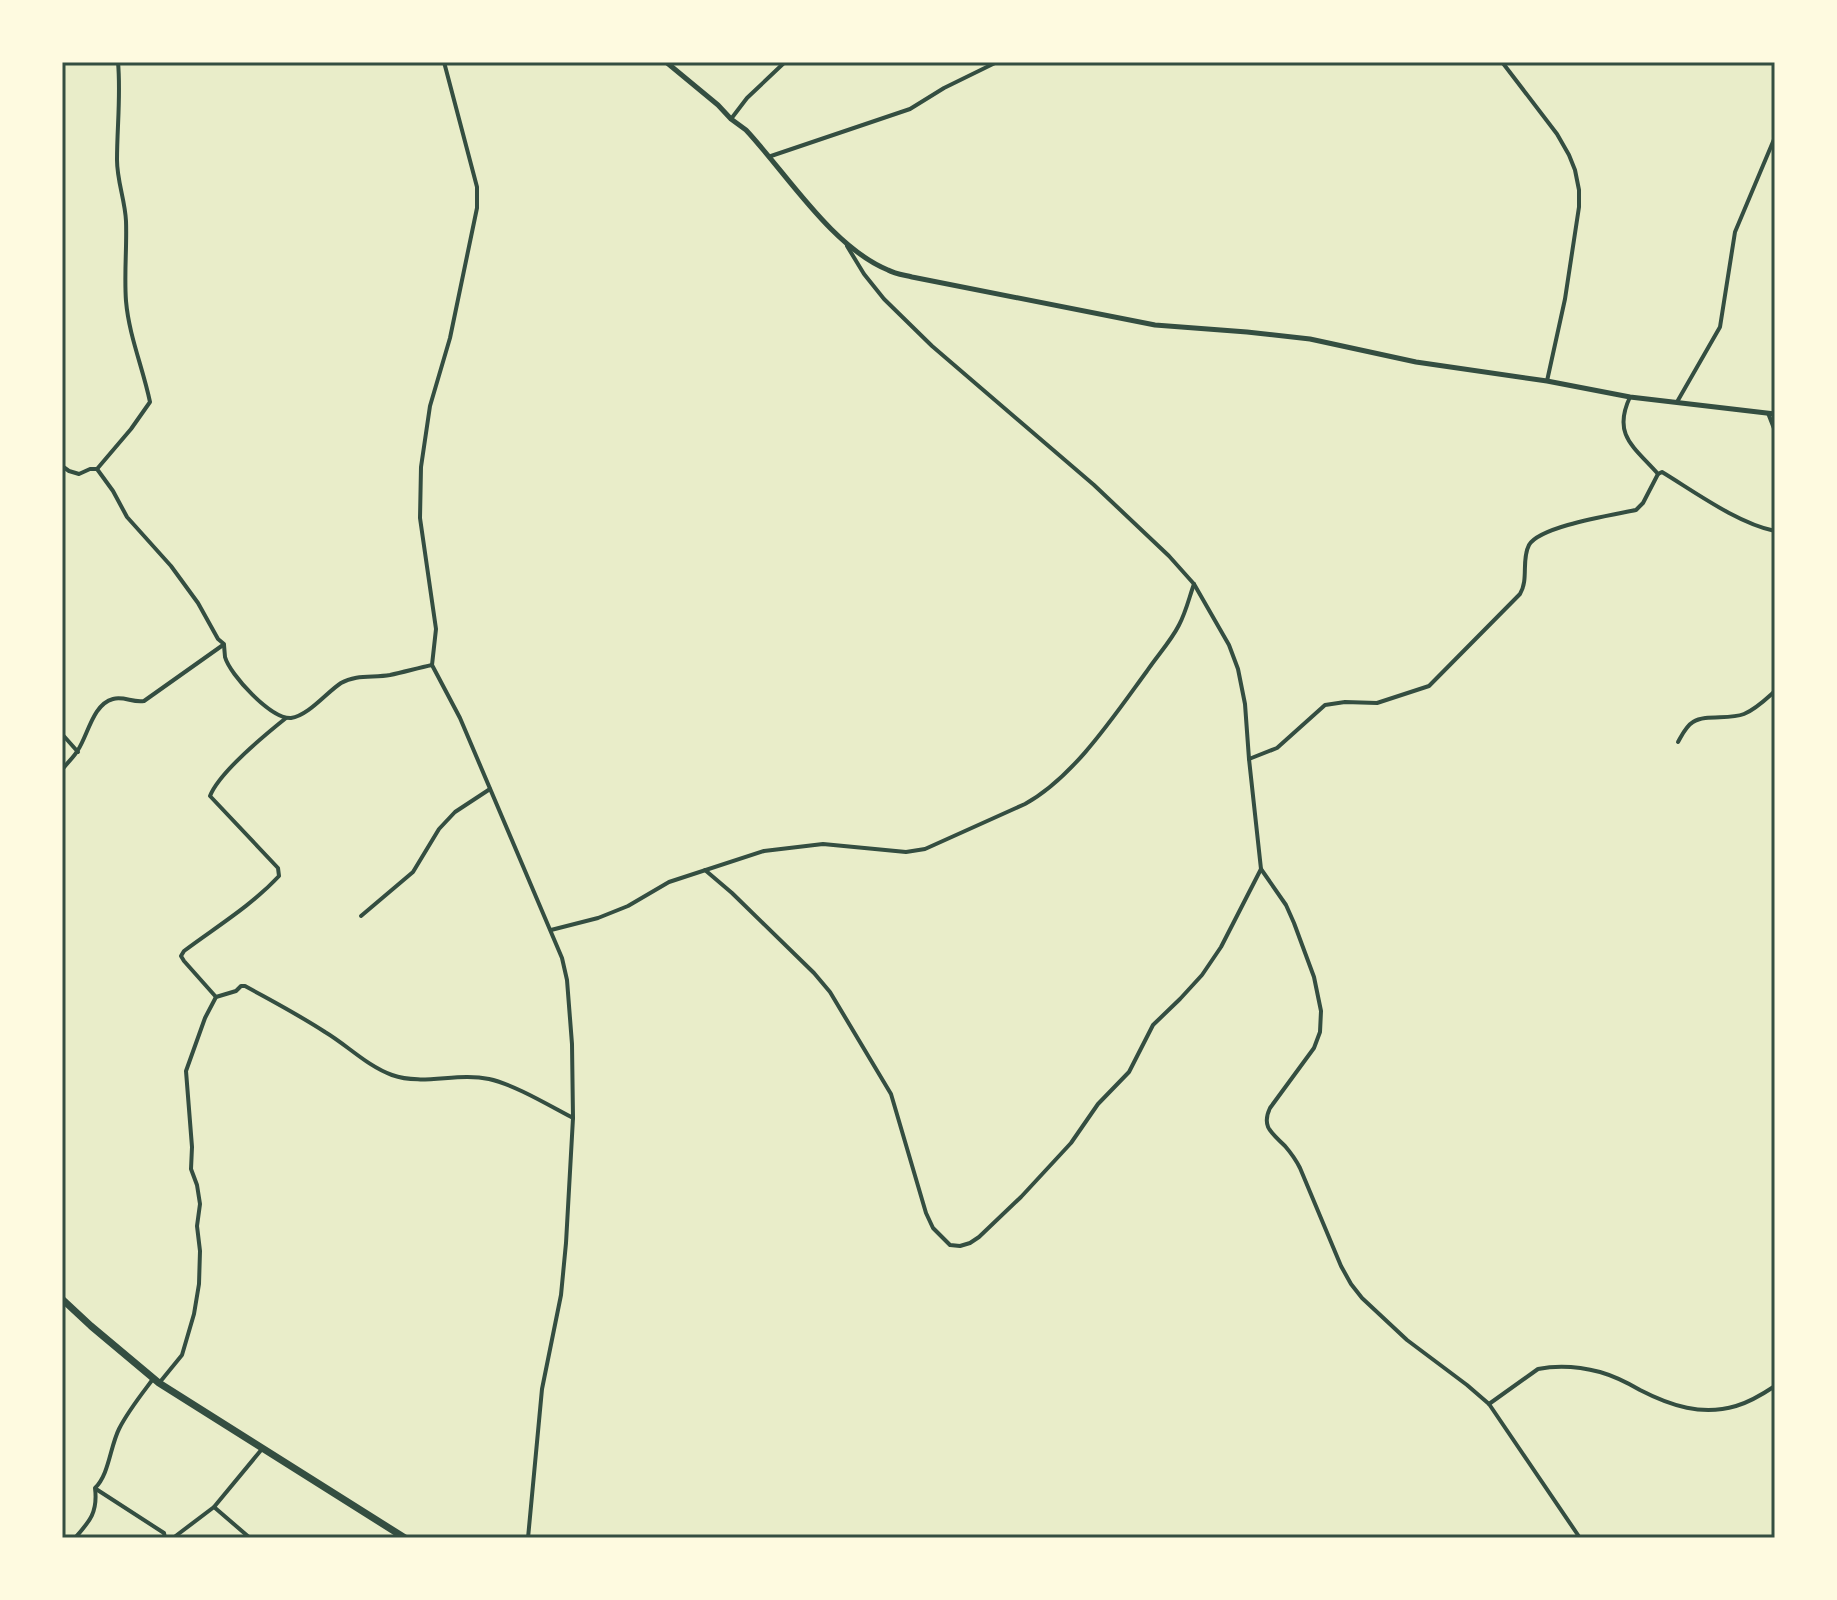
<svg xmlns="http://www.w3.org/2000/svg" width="1837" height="1600" viewBox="0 0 1837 1600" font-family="Montserrat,sans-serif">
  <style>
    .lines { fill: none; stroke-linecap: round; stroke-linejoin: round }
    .minor { stroke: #344e41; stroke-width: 4 }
    .tertiary { stroke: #344e41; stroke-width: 5 }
    .primary { stroke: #344e41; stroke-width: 7 }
    .neatline { fill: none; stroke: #344e41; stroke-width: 3 }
  </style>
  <rect width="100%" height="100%" fill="#e9edc9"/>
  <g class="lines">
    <g class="minor">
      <path d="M 444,62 L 477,187 L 477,208 L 450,338 L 430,406 L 421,467 L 420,518 L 436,629 L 432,665 L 460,718 L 562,958 L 567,980 L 572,1044 L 573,1118 L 566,1243 L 561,1295 L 542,1389 L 528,1538"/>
      <path d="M 1502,62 L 1557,134 L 1569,155 L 1575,170 L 1579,190 L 1579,207 L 1565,299 L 1547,381"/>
      <path d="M 731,119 L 747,98 L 785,62"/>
      <path d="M 771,156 L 910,109 L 944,88 L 997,62"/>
      <path d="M 847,246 L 864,274 L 884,299 L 932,346 L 1094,485 L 1169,556 L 1194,584 L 1229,645 L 1238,669 L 1245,704 L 1249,759 L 1261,869 L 1286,905 L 1294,923 L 1314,977 L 1321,1011 L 1320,1032 L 1314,1048 L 1270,1108 C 1261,1127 1272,1133 1285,1146 C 1291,1153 1296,1160 1300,1168 L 1341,1266 L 1351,1284 L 1362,1298 L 1407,1340 L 1467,1385 L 1489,1404 L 1580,1538"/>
      <path d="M 1630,397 C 1612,435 1634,447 1658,474 L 1662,472 C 1695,492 1737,523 1775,531"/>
      <path d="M 1677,402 L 1720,327 L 1735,232 L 1775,137"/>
      <path d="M 1768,413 L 1775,431"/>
      <path d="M 62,466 L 69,471 L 79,474 L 90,469 L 97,469 L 131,429 L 150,402 C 143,368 129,336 126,301 C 124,274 127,247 126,221 C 125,200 117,181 117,160 C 117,127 121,95 118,62"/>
      <path d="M 97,469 L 113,491 L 127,517 L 171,566 L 198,603 L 218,639 L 224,644 C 224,646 225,656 225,657 C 230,675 271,719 291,718 C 308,716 327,692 341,683 C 356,674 374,678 390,675 C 404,672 418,668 432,665"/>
      <path d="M 62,734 L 78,752"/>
      <path d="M 1678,742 C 1682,735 1686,726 1693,722 C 1706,714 1729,720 1744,714 C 1756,709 1765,700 1775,691"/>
      <path d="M 1249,759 L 1277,748 L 1325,705 L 1345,702 L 1377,703 L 1429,686 L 1520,594 C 1529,579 1521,560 1529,545 C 1540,526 1613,515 1636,510 L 1643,503 L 1658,474"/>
      <path d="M 62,770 C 67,763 74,757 78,750 C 88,735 93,704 113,699 C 124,696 133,703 144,701 L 223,645"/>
      <path d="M 705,870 L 732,893 L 814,973 L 830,992 L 891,1094 L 926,1213 L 933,1228 L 950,1245 L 960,1246 L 970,1243 L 979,1237 L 1021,1197 L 1071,1143 L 1098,1104 L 1129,1072 L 1153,1025 L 1180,999 L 1202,975 L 1221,947 L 1261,869"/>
      <path d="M 361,916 L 413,872 L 439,829 L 455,812 L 490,789"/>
      <path d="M 551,930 L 598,918 L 628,906 L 669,882 L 764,851 L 823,844 L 906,852 L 925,849 L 1025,804 C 1074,777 1114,716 1147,671 C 1157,656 1171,641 1179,625 C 1186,612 1189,598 1194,584"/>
      <path d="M 216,997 L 184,961 L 181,956 L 184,951 C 216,927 251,906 279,876 L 278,868 L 210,796 C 219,773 266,734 286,718"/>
      <path d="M 160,1382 L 182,1355 L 194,1314 L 199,1284 L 200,1251 L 197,1226 L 200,1204 L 197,1185 L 191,1169 L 192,1147 L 186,1071 L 205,1018 L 216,997 L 236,991 L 241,986 L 245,986 C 272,1001 299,1015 325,1032 C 347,1045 367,1066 392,1075 C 423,1086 457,1072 489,1079 C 513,1084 550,1106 573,1118"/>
      <path d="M 1489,1404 L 1538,1369 C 1558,1365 1581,1367 1600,1372 C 1614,1376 1628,1383 1640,1390 C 1671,1406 1702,1416 1736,1406 C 1750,1402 1763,1394 1775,1386"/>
      <path d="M 96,1489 L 164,1533 L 165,1538"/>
      <path d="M 214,1507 L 250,1538"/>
      <path d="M 75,1538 C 90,1521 98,1512 95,1488 C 109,1475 110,1447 119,1429 C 128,1411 141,1395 153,1379"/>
      <path d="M 173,1538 L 214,1507 L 262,1449"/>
    </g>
    <path class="tertiary" d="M 666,62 L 718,105 L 731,119 L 746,130 C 787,174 832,247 888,270 C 895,274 904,275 912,277 L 1155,325 L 1247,332 L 1310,339 L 1416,362 L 1547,381 L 1630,397 L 1775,414"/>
    <path class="primary" d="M 62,1299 L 91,1326 L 159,1383 L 405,1538"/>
  </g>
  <rect width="1837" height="1600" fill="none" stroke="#fefae0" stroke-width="128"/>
  <rect x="64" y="64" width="1709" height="1472" class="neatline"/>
</svg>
